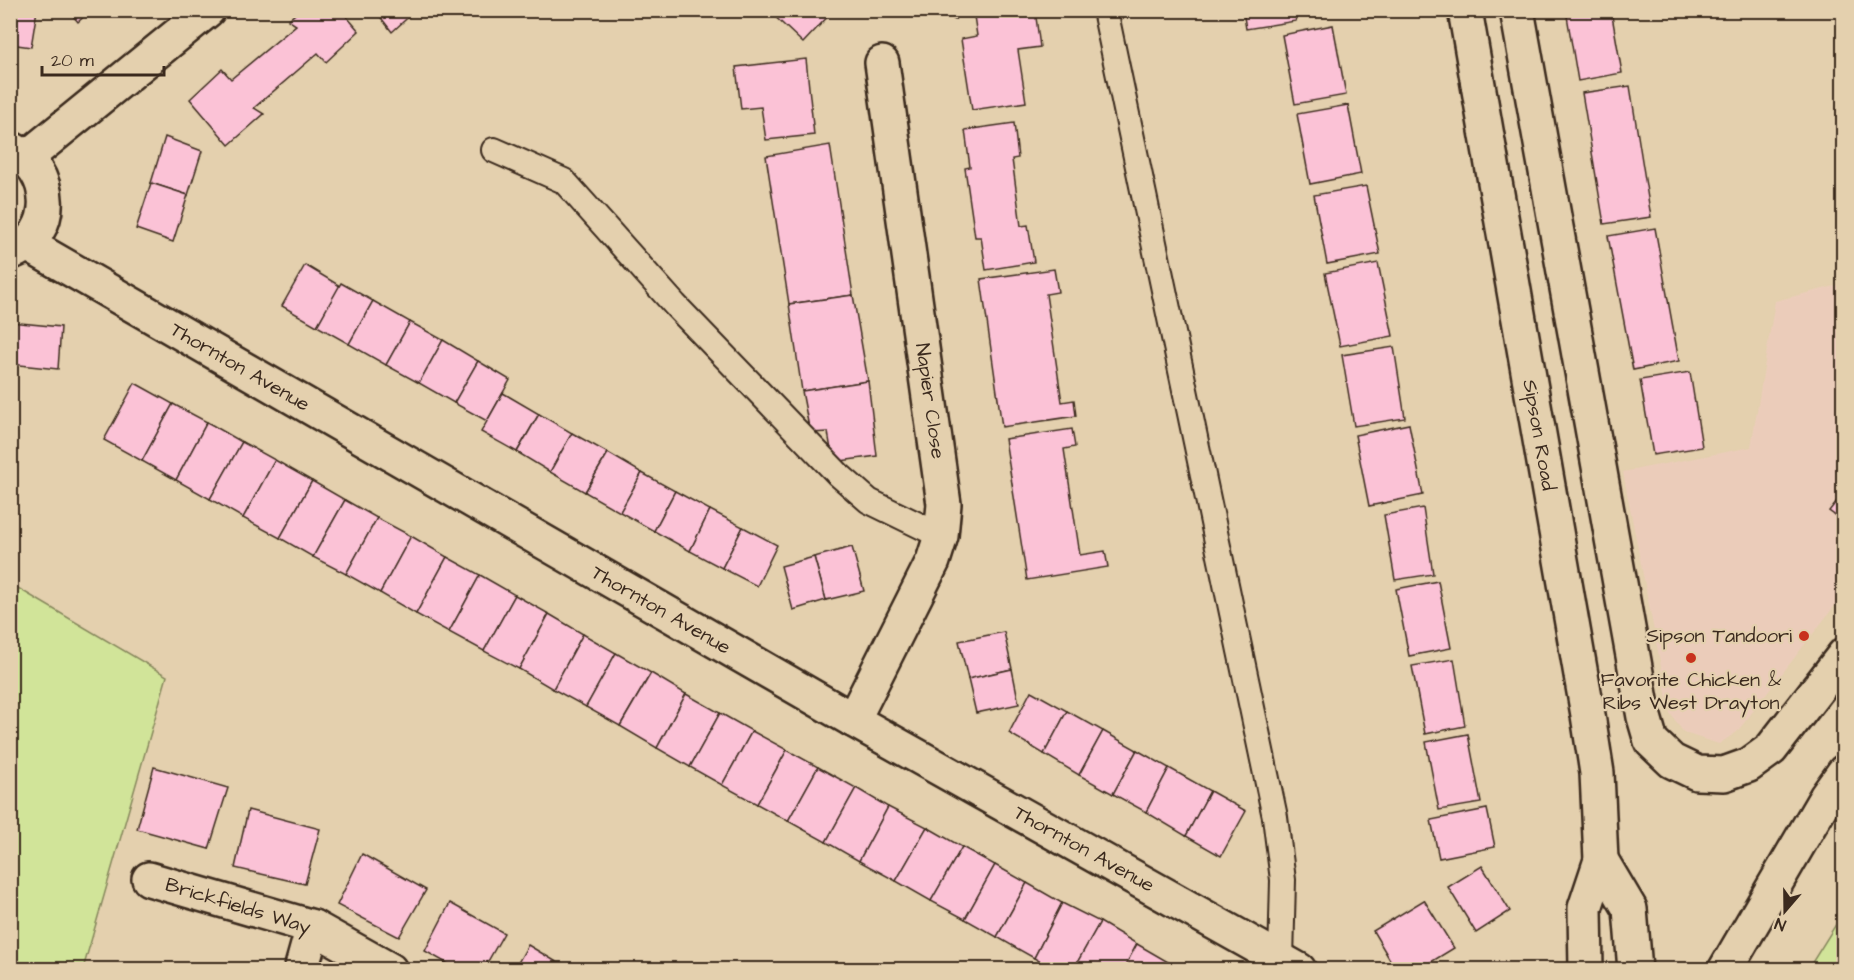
<svg xmlns="http://www.w3.org/2000/svg" width="1854" height="980" viewBox="0 0 1854 980" font-family="'Architects Daughter',sans-serif">
  <style>
    .built { fill: #ebccba }
    .green { fill: #d1e499; stroke: #86875c; stroke-width: 1.5 }
    .building { fill: #fbc2d6; stroke: #3b2a1e; stroke-width: 1.5 }
    .lines { fill: none; stroke-linecap: round; stroke-linejoin: round }
    .lane-casing { stroke: #3b2a1e; stroke-width: 28 }
    .street-casing { stroke: #3b2a1e; stroke-width: 38 }
    .secondary-casing { stroke: #3b2a1e; stroke-width: 38 }
    .lane { stroke: #e4d0ae; stroke-width: 24 }
    .street { stroke: #e4d0ae; stroke-width: 33 }
    .secondary { stroke: #e4d0ae; stroke-width: 33 }
    .poi-dot { fill: #c8321e; stroke: #e4d0ae; stroke-width: 2 }
    .labels { text-anchor: middle; dominant-baseline: central; stroke-width: 4.5; stroke-linejoin: round; paint-order: stroke }
    .street-label { font-size: 20px; fill: #3b2a1e; stroke: #e4d0ae }
    .poi-label { font-size: 20px; fill: #3b2a1e; stroke: #e4d0ae; text-anchor: end }
  </style>
  <rect width="100%" height="100%" fill="#e4d0ae"/>
  <filter id="ink" filterUnits="userSpaceOnUse"><feTurbulence type="fractalNoise" baseFrequency=".0167" numOctaves="2"/><feDisplacementMap in="SourceGraphic" scale="12" xChannelSelector="R" yChannelSelector="G"/><feConvolveMatrix kernelMatrix="1 2 1 2 8 2 1 2 1" color-interpolation-filters="sRGB"/></filter>
  <g filter="url(#ink)">
    <path class="built" d="M 1843,284 L 1843,595 L 1737,732 L 1719,744 L 1684,733 L 1670,713 L 1623,472 L 1751,447 L 1775,301 Z"/>
    <g class="green">
      <path d="M 11,584 L 167,676 L 83,969 L 11,969 Z"/>
      <path d="M 1843,913 L 1843,969 L 1808,969 Z"/>
    </g>
    <g class="building">
      <path d="M 10,10 L 37,10 L 31,47 L 10,44 Z"/>
      <path d="M 68,10 L 91,10 L 78,22 Z"/>
      <path d="M 300,10 L 341,10 L 359,31 L 326,62 L 318,53 L 254,108 L 264,114 L 229,145 L 190,99 L 222,69 L 231,79 L 296,25 L 288,20 Z"/>
      <path d="M 375,10 L 416,10 L 392,32 Z"/>
      <path d="M 768,10 L 834,10 L 803,43 Z"/>
      <path d="M 938,10 L 960,10 L 955,20 Z"/>
      <path d="M 1000,10 L 1035,10 L 1040,47 L 1018,50 L 1026,102 L 972,110 L 961,39 L 977,36 L 974,16 L 1001,12 Z"/>
      <path d="M 1243,10 L 1294,10 L 1296,21 L 1246,29 Z"/>
      <path d="M 1566,10 L 1611,10 L 1622,73 L 1578,81 Z"/>
      <path d="M 1333,25 L 1346,95 L 1295,104 L 1282,35 Z"/>
      <path d="M 806,59 L 814,135 L 766,140 L 761,107 L 741,109 L 736,67 Z"/>
      <path d="M 1630,86 L 1651,217 L 1604,224 L 1582,93 Z"/>
      <path d="M 1348,105 L 1361,174 L 1310,184 L 1297,114 Z"/>
      <path d="M 1014,123 L 1018,158 L 1012,159 L 1021,226 L 1028,225 L 1034,262 L 986,270 L 981,237 L 975,237 L 965,168 L 970,167 L 965,130 Z"/>
      <path d="M 165,137 L 202,151 L 188,195 L 151,183 Z"/>
      <path d="M 830,145 L 853,295 L 789,304 L 766,156 Z"/>
      <path d="M 151,183 L 188,195 L 173,242 L 136,229 Z"/>
      <path d="M 1366,186 L 1380,254 L 1327,264 L 1314,195 Z"/>
      <path d="M 1655,228 L 1679,361 L 1633,370 L 1608,236 Z"/>
      <path d="M 1378,263 L 1393,336 L 1340,346 L 1325,273 Z"/>
      <path d="M 305,265 L 340,286 L 317,326 L 282,306 Z"/>
      <path d="M 1054,269 L 1058,292 L 1046,294 L 1062,402 L 1074,400 L 1076,416 L 1002,427 L 981,279 Z"/>
      <path d="M 341,283 L 373,301 L 349,344 L 317,326 Z"/>
      <path d="M 853,295 L 868,381 L 802,391 L 789,304 Z"/>
      <path d="M 373,301 L 410,322 L 386,365 L 349,344 Z"/>
      <path d="M 10,322 L 61,327 L 58,369 L 10,364 Z"/>
      <path d="M 410,322 L 443,340 L 419,383 L 386,365 Z"/>
      <path d="M 443,340 L 478,361 L 454,403 L 419,383 Z"/>
      <path d="M 1394,347 L 1405,418 L 1354,426 L 1342,355 Z"/>
      <path d="M 478,361 L 510,380 L 487,421 L 454,403 Z"/>
      <path d="M 1690,372 L 1702,447 L 1653,455 L 1640,380 Z"/>
      <path d="M 868,381 L 877,456 L 833,462 L 828,432 L 810,433 L 802,391 Z"/>
      <path d="M 135,383 L 173,404 L 142,461 L 104,440 Z"/>
      <path d="M 503,393 L 539,414 L 517,452 L 481,432 Z"/>
      <path d="M 173,404 L 207,422 L 176,480 L 142,461 Z"/>
      <path d="M 539,414 L 572,433 L 550,472 L 517,452 Z"/>
      <path d="M 207,422 L 242,442 L 210,499 L 176,480 Z"/>
      <path d="M 1409,424 L 1423,495 L 1369,506 L 1355,435 Z"/>
      <path d="M 1072,429 L 1075,447 L 1064,449 L 1080,555 L 1105,551 L 1108,567 L 1027,580 L 1005,439 Z"/>
      <path d="M 572,433 L 608,453 L 585,492 L 550,472 Z"/>
      <path d="M 242,442 L 275,460 L 243,518 L 210,499 Z"/>
      <path d="M 608,453 L 642,473 L 620,512 L 585,492 Z"/>
      <path d="M 275,460 L 312,481 L 280,538 L 243,518 Z"/>
      <path d="M 642,473 L 675,491 L 654,531 L 620,512 Z"/>
      <path d="M 312,481 L 345,500 L 313,557 L 280,538 Z"/>
      <path d="M 675,491 L 710,510 L 690,551 L 654,531 Z"/>
      <path d="M 1844,492 L 1844,522 L 1829,511 Z"/>
      <path d="M 345,500 L 377,518 L 346,574 L 313,557 Z"/>
      <path d="M 1423,508 L 1433,574 L 1395,580 L 1384,515 Z"/>
      <path d="M 710,510 L 743,527 L 722,568 L 690,551 Z"/>
      <path d="M 377,518 L 411,536 L 380,593 L 346,574 Z"/>
      <path d="M 743,527 L 777,545 L 757,586 L 722,568 Z"/>
      <path d="M 411,536 L 447,557 L 416,614 L 380,593 Z"/>
      <path d="M 852,547 L 864,591 L 826,600 L 814,557 Z"/>
      <path d="M 447,557 L 480,575 L 449,632 L 416,614 Z"/>
      <path d="M 814,557 L 826,600 L 793,610 L 781,566 Z"/>
      <path d="M 480,575 L 515,595 L 484,651 L 449,632 Z"/>
      <path d="M 1438,581 L 1451,648 L 1409,656 L 1396,589 Z"/>
      <path d="M 515,595 L 549,614 L 519,669 L 484,651 Z"/>
      <path d="M 549,614 L 583,634 L 553,689 L 519,669 Z"/>
      <path d="M 1004,632 L 1012,669 L 968,679 L 959,641 Z"/>
      <path d="M 583,634 L 616,653 L 586,707 L 553,689 Z"/>
      <path d="M 616,653 L 651,673 L 620,726 L 586,707 Z"/>
      <path d="M 1454,659 L 1465,726 L 1425,734 L 1412,666 Z"/>
      <path d="M 1012,669 L 1019,704 L 976,713 L 968,679 Z"/>
      <path d="M 651,673 L 686,694 L 657,748 L 620,726 Z"/>
      <path d="M 1031,691 L 1067,711 L 1044,754 L 1009,733 Z"/>
      <path d="M 686,694 L 720,713 L 690,767 L 657,748 Z"/>
      <path d="M 1067,711 L 1103,731 L 1079,775 L 1044,754 Z"/>
      <path d="M 720,713 L 752,731 L 722,785 L 690,767 Z"/>
      <path d="M 752,731 L 787,750 L 757,804 L 722,785 Z"/>
      <path d="M 1103,731 L 1137,750 L 1113,794 L 1079,775 Z"/>
      <path d="M 1468,734 L 1481,803 L 1439,810 L 1426,742 Z"/>
      <path d="M 787,750 L 818,767 L 788,821 L 757,804 Z"/>
      <path d="M 1137,750 L 1169,768 L 1146,812 L 1113,794 Z"/>
      <path d="M 154,767 L 228,788 L 209,849 L 137,829 Z"/>
      <path d="M 818,767 L 856,788 L 826,842 L 788,821 Z"/>
      <path d="M 1169,768 L 1210,791 L 1186,836 L 1146,812 Z"/>
      <path d="M 856,788 L 888,807 L 859,861 L 826,842 Z"/>
      <path d="M 1210,791 L 1246,811 L 1221,856 L 1186,836 Z"/>
      <path d="M 888,807 L 927,827 L 896,881 L 859,861 Z"/>
      <path d="M 1487,809 L 1495,847 L 1439,858 L 1431,820 Z"/>
      <path d="M 248,810 L 320,829 L 305,884 L 235,868 Z"/>
      <path d="M 927,827 L 962,847 L 931,901 L 896,881 Z"/>
      <path d="M 962,847 L 995,865 L 965,919 L 931,901 Z"/>
      <path d="M 362,854 L 426,890 L 399,937 L 337,905 Z"/>
      <path d="M 995,865 L 1027,883 L 997,937 L 965,919 Z"/>
      <path d="M 1482,866 L 1510,911 L 1476,933 L 1448,887 Z"/>
      <path d="M 1027,883 L 1062,903 L 1034,958 L 997,937 Z"/>
      <path d="M 1424,900 L 1454,948 L 1418,970 L 1396,970 L 1373,931 Z"/>
      <path d="M 450,903 L 504,933 L 483,970 L 459,970 L 425,951 Z"/>
      <path d="M 1062,903 L 1100,922 L 1073,970 L 1055,970 L 1034,958 Z"/>
      <path d="M 1100,922 L 1137,944 L 1123,970 L 1073,970 Z"/>
      <path d="M 1137,944 L 1175,966 L 1173,970 L 1123,970 Z"/>
      <path d="M 528,945 L 570,970 L 514,970 Z"/>
    </g>
    <g class="lines">
      <defs>
        <g id="lane">
          <path d="M 1105,10 L 1275,817 L 1283,880 L 1281,960"/>
          <path d="M 494,150 L 564,181 L 675,305 L 838,474 L 869,501 L 941,536"/>
        </g>
        <g id="street">
          <path d="M 1517,10 L 1644,717 L 1651,741 L 1672,761 L 1697,773 L 1724,774 L 1749,765 L 1771,749 L 1844,655"/>
          <path d="M 10,148 C 55,169 59,235 10,253"/>
          <path d="M 26,158 L 208,10"/>
          <path d="M 27,244 L 853,720 L 1299,970"/>
          <path d="M 853,720 L 933,561 L 941,536 L 944,504 L 882,63"/>
          <path d="M 149,879 L 313,927 L 390,970"/>
          <path d="M 301,970 L 313,927"/>
        </g>
        <g id="secondary">
          <path d="M 1465,10 L 1588,715 L 1597,773 L 1601,860 L 1585,908 L 1586,970"/>
          <path d="M 1601,860 L 1630,909 L 1635,970"/>
          <path d="M 1725,970 L 1826,797 L 1844,772"/>
        </g>
      </defs>
      <use href="#lane" class="lane-casing"/>
      <use href="#street" class="street-casing"/>
      <use href="#secondary" class="secondary-casing"/>
      <use href="#lane" class="lane"/>
      <use href="#street" class="street"/>
      <use href="#secondary" class="secondary"/>
    </g>
  </g>
  <g class="poi-dot">
    <circle cx="1804" cy="636" r="6"/>
    <circle cx="1691" cy="658" r="6"/>
  </g>
  <g class="labels">
    <g class="street-label">
      <text transform="translate(240 367) rotate(30)">Thornton Avenue</text>
      <text transform="translate(930 401) rotate(82)">Napier Close</text>
      <text transform="translate(1539 435) rotate(80)">Sipson Road</text>
      <text transform="translate(661 610) rotate(30)">Thornton Avenue</text>
      <text transform="translate(1084 849) rotate(29)">Thornton Avenue</text>
      <text transform="translate(238 906) rotate(17)">Brickfields Way</text>
    </g>
    <g class="poi-label">
      <text x="1792" y="636">Sipson Tandoori</text>
      <text x="1691" y="680" text-anchor="middle">Favorite Chicken &amp;<tspan x="1691" dy="23">Ribs West Drayton</tspan></text>
    </g>
  </g>
  <rect width="1854" height="980" fill="none" stroke="#e4d0ae" stroke-width="36"/>
  <rect x="18" y="18" width="1818" height="944" fill="none" stroke="#3b2a1e" stroke-width="2" filter="url(#ink)"/>
  <g transform="translate(1785 911) rotate(200)" stroke="#e4d0ae" stroke-width="4.5" paint-order="stroke">
  <path d="M0-4.5L10 22L0 15L-10 22Z" fill="#3b2a1e"/>
  <text y="-9" font-size="16" font-weight="bold" text-anchor="middle" fill="#3b2a1e">N</text>
  </g>
  <path d="M42 66v9h122v-9" fill="none" stroke="#3b2a1e" stroke-width="3"/>
  <text x="51" y="66" font-size="18" fill="#3b2a1e" stroke="#e4d0ae" stroke-width="4.5" paint-order="stroke">20 m</text>
</svg>
